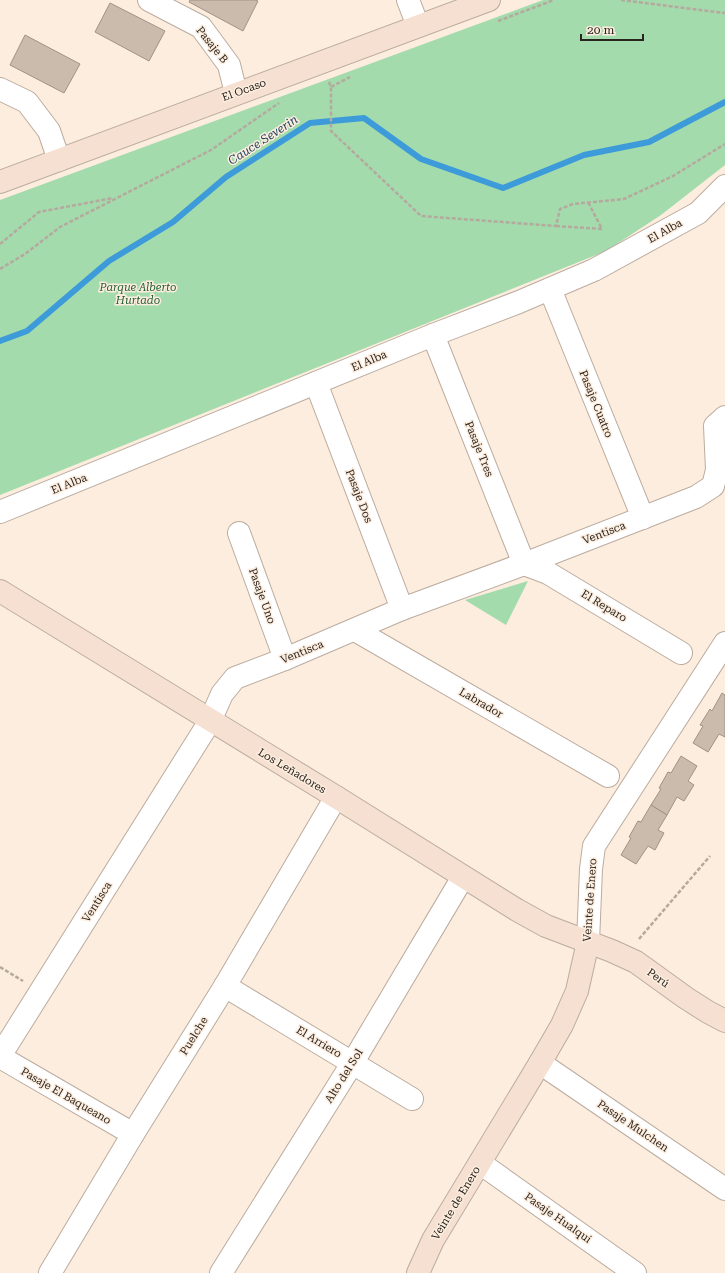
<svg xmlns="http://www.w3.org/2000/svg" width="725" height="1273" viewBox="0 0 725 1273" font-family="'Roboto Serif',serif">
  <style>
    .green { fill: #a3dbad }
    .lines { fill: none; stroke-linecap: round; stroke-linejoin: round }
    .stream { stroke: #3d9bda; stroke-width: 6 }
    .building { fill: #cabbad; stroke: #a09285 }
    .street-casing { stroke: #bbac9f; stroke-width: 24 }
    .secondary-casing { stroke: #bbac9f; stroke-width: 24 }
    .path { stroke: #b5a99e; stroke-width: 2.5; stroke-dasharray: 4 2; stroke-linecap: butt }
    .street { stroke: #fff; stroke-width: 22 }
    .secondary { stroke: #f6e0d1; stroke-width: 22 }
    .labels { text-anchor: middle; dominant-baseline: central; stroke-width: 3; stroke-linejoin: round; paint-order: stroke }
    .street-label { font-size: 11px; fill: #2a241f; stroke: #fcedde }
    .park-label { font-size: 11px; font-style: italic; fill: #215e32; stroke: #fcedde }
    .water-label { font-size: 12px; font-style: italic; fill: #1e445f; stroke: #fcedde }
  </style>
  <rect width="100%" height="100%" fill="#fcedde"/>
  <g class="green">
    <path d="M 543,0 L 725,0 L 725,165 L 661,215 L 606,251 L 0,495 L 0,200 Z"/>
    <path d="M 528,581 L 506,625 L 465,600 Z"/>
  </g>
  <g class="lines">
    <path class="stream" d="M 0,341 L 27,331 L 109,261 L 173,222 L 226,177 L 310,123 L 364,118 L 421,159 L 503,188 L 584,155 L 649,142 L 725,102"/>
  </g>
  <g class="building">
    <path d="M 190,0 L 255,0 L 258,1 L 243,31 L 189,2 Z"/>
    <path d="M 110,3 L 165,31 L 149,61 L 95,32 Z"/>
    <path d="M 25,35 L 80,64 L 64,93 L 10,65 Z"/>
    <path d="M 722,693 L 725,695 L 725,737 L 719,734 L 708,752 L 693,743 L 703,726 L 700,725 L 710,709 L 712,711 Z"/>
    <path d="M 681,756 L 697,766 L 688,781 L 694,785 L 684,801 L 677,797 L 667,815 L 651,805 L 661,789 L 659,788 L 668,772 L 671,773 Z"/>
    <path d="M 651,805 L 667,815 L 658,830 L 664,833 L 655,850 L 648,846 L 636,864 L 621,855 L 631,838 L 629,837 L 638,821 L 641,822 Z"/>
  </g>
  <g class="lines">
    <defs>
      <g id="street">
        <path d="M 149,0 L 201,27 L 229,65 L 236,93"/>
        <path d="M 408,0 L 418,26"/>
        <path d="M 0,89 L 27,102 L 49,131 L 59,160"/>
        <path d="M 550,289 L 643,518"/>
        <path d="M 433,335 L 524,564 L 548,573 L 681,653"/>
        <path d="M 316,383 L 402,609"/>
        <path d="M 0,512 L 433,335 L 519,302 L 594,270 L 698,213 L 725,186"/>
        <path d="M 239,533 L 285,659"/>
        <path d="M 355,630 L 608,776"/>
        <path d="M 588,942 L 591,869 L 594,846 L 725,643"/>
        <path d="M 225,986 L 412,1099"/>
        <path d="M 0,1056 L 210,721 L 222,694 L 235,678 L 285,659 L 402,609 L 524,564 L 696,497 L 713,486 L 717,470 L 715,426 L 725,417"/>
        <path d="M 0,1057 L 133,1134"/>
        <path d="M 540,1063 L 725,1189"/>
        <path d="M 480,1163 L 635,1273"/>
        <path d="M 50,1273 L 133,1134 L 225,986 L 336,797"/>
        <path d="M 221,1273 L 353,1062 L 463,877"/>
      </g>
      <g id="secondary">
        <path d="M 0,182 L 489,0"/>
        <path d="M 0,591 L 336,797 L 517,910 L 546,926 L 612,951 L 636,962 L 686,998 L 708,1012 L 725,1021"/>
        <path d="M 418,1273 L 433,1240 L 540,1063 L 562,1025 L 577,991 L 588,942"/>
      </g>
    </defs>
    <use href="#street" class="street-casing"/>
    <use href="#secondary" class="secondary-casing"/>
    <g class="path">
      <path d="M 621,0 L 725,13"/>
      <path d="M 498,21 L 554,0"/>
      <path d="M 329,82 L 331,87 L 331,131 L 421,216 L 556,226 L 560,209 L 573,204 L 624,199 L 673,176 L 725,144"/>
      <path d="M 331,87 L 350,77"/>
      <path d="M 556,226 L 602,229 L 588,202"/>
      <path d="M 0,244 L 39,212 L 113,198"/>
      <path d="M 0,269 L 25,254 L 60,227 L 211,150 L 279,103"/>
      <path d="M 639,939 L 710,856"/>
      <path d="M 0,967 L 23,981"/>
    </g>
    <use href="#street" class="street"/>
    <use href="#secondary" class="secondary"/>
  </g>
  <g class="labels">
    <g class="street-label">
      <text transform="translate(212 45) rotate(51)">Pasaje B</text>
      <text transform="translate(244 90) rotate(-20)">El Ocaso</text>
      <text transform="translate(665 231) rotate(-29)">El Alba</text>
      <text transform="translate(369 361) rotate(-23)">El Alba</text>
      <text transform="translate(596 404) rotate(68)">Pasaje Cuatro</text>
      <text transform="translate(479 449) rotate(68)">Pasaje Tres</text>
      <text transform="translate(69 484) rotate(-22)">El Alba</text>
      <text transform="translate(359 496) rotate(69)">Pasaje Dos</text>
      <text transform="translate(604 533) rotate(-21)">Ventisca</text>
      <text transform="translate(262 596) rotate(70)">Pasaje Uno</text>
      <text transform="translate(604 606) rotate(31)">El Reparo</text>
      <text transform="translate(302 652) rotate(-22)">Ventisca</text>
      <text transform="translate(481 703) rotate(30)">Labrador</text>
      <text transform="translate(292 771) rotate(31)">Los Leñadores</text>
      <text transform="translate(590 900) rotate(-86)">Veinte de Enero</text>
      <text transform="translate(97 902) rotate(-58)">Ventisca</text>
      <text transform="translate(658 978) rotate(36)">Perú</text>
      <text transform="translate(194 1036) rotate(-58)">Puelche</text>
      <text transform="translate(319 1042) rotate(31)">El Arriero</text>
      <text transform="translate(344 1076) rotate(-58)">Alto del Sol</text>
      <text transform="translate(66 1096) rotate(30)">Pasaje El Baqueano</text>
      <text transform="translate(633 1126) rotate(34)">Pasaje Mulchen</text>
      <text transform="translate(456 1203) rotate(-59)">Veinte de Enero</text>
      <text transform="translate(558 1218) rotate(35)">Pasaje Hualqui</text>
    </g>
    <g class="park-label">
      <text x="138" y="287">Parque Alberto<tspan x="138" dy="13">Hurtado</tspan></text>
    </g>
    <g class="water-label">
      <text transform="translate(263 140) rotate(-33)">Cauce Severin</text>
    </g>
  </g>
  <path d="M581 34v6h62v-6" fill="none" stroke="#2a241f" stroke-width="2"/>
  <text x="587" y="34" font-size="12" fill="#2a241f" stroke="#fcedde" stroke-width="3" paint-order="stroke">20 m</text>
</svg>
